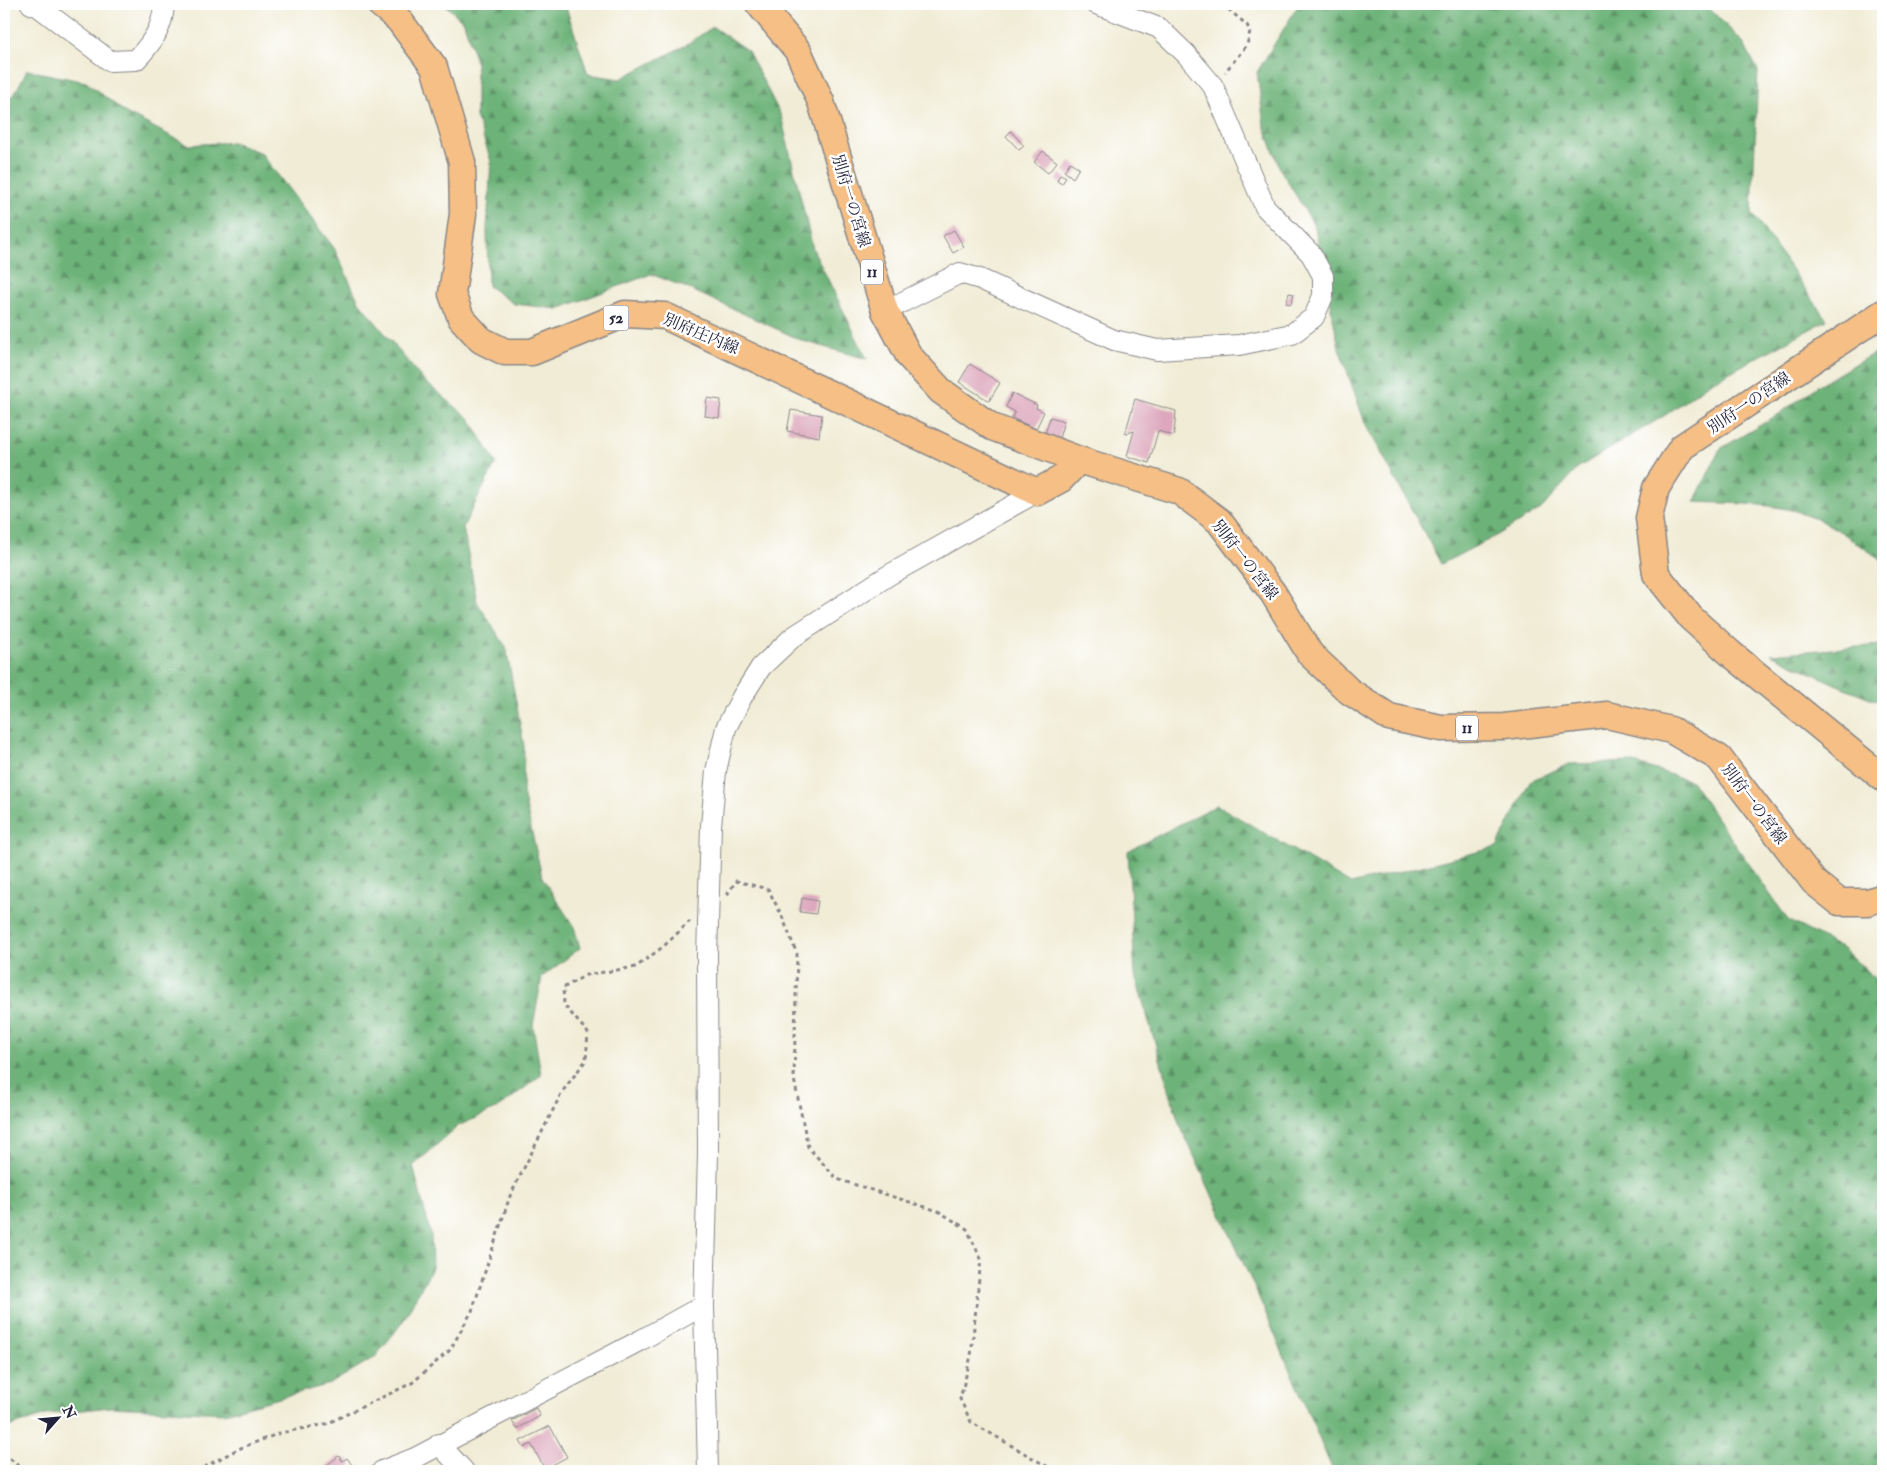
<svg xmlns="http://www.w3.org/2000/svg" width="1887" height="1475" viewBox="0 0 1887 1475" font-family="'IM FELL Double Pica','Noto Serif JP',serif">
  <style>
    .forest { fill: url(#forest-firs); stroke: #486a5a }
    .building { fill: #dda8bd }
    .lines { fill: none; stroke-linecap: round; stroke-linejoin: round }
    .minor-casing { stroke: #898788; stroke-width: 22 }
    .major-casing { stroke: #898788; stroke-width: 29 }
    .path { stroke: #898788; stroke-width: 3; stroke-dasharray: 4 4; stroke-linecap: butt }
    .minor { stroke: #fff; stroke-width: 20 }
    .major { stroke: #f5bf86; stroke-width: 26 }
    .labels { text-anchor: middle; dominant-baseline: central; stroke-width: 5; stroke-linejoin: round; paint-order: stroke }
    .shield { fill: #fff; stroke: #646476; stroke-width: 1 }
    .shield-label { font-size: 15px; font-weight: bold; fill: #22223b }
    .street-label { font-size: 16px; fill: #22223b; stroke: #fff }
  </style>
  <defs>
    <pattern id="forest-firs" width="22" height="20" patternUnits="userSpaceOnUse" patternTransform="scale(1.25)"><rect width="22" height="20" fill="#6db379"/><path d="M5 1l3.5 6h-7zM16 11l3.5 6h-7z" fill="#599164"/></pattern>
  </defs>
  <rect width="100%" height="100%" fill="#fff"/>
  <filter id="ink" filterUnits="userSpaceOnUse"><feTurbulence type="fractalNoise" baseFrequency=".02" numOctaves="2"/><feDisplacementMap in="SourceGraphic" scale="10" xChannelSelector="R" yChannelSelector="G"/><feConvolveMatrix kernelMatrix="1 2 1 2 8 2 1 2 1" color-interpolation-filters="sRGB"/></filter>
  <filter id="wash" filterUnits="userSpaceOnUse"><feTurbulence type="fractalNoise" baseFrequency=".0096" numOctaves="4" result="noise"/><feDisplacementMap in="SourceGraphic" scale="20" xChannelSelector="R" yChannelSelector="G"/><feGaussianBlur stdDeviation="1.12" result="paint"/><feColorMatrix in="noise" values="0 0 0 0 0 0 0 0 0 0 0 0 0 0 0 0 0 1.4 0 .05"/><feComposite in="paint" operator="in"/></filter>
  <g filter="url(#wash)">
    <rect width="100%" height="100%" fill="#f0ecd5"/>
    <g class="forest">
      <path d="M 444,4 L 565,4 L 588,74 L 620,79 L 684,46 L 713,27 L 748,51 L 781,116 L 813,249 L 867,359 L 803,341 L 687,288 L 651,274 L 558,309 L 514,304 L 488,286 L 487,230 L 491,161 L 476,116 L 476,62 L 464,22 Z"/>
      <path d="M 1299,4 L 1705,4 L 1742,41 L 1758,70 L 1752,213 L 1827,320 L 1708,384 L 1667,414 L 1579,467 L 1541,509 L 1494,537 L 1441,564 L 1365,423 L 1339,348 L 1315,227 L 1280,169 L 1264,125 L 1257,72 Z"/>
      <path d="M 27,70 L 86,82 L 126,113 L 188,145 L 233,142 L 261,153 L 334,248 L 359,302 L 423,380 L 470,419 L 496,463 L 463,527 L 477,602 L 506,647 L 524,746 L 523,793 L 542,877 L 574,927 L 580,948 L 542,977 L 533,1025 L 541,1075 L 500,1107 L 458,1126 L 413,1166 L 431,1235 L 432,1268 L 402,1323 L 375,1357 L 330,1384 L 225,1413 L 110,1407 L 49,1414 L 4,1428 L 4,100 L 14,95 Z"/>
      <path d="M 1883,348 L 1883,561 C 1859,545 1835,525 1808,515 C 1772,502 1731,504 1694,502 L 1720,449 L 1779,414 L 1819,385 Z"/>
      <path d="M 1883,645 L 1883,703 L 1837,685 L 1771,654 Z"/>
      <path d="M 1631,762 L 1691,781 L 1788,920 L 1843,949 L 1882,985 L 1883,983 L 1883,1471 L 1333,1471 L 1257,1293 L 1179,1123 L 1135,975 L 1128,851 L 1217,805 L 1351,884 L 1497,847 L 1530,781 L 1569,764 Z"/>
    </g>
    <g id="blocks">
      <g class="building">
        <path d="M 1011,131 L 1024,146 L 1019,150 L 1006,136 Z"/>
        <path d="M 1043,151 L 1057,162 L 1048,173 L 1034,162 Z"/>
        <path d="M 1070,162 L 1079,168 L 1073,178 L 1064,171 Z"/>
        <path d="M 1060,174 L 1066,177 L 1062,184 L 1057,181 Z"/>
        <path d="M 954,230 L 964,247 L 953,253 L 943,236 Z"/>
        <path d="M 1289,293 L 1294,294 L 1291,304 L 1286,303 Z"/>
        <path d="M 970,364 L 1000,383 L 989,401 L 959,382 Z"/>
        <path d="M 1012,393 L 1037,405 L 1036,408 L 1044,412 L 1036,429 L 1012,418 L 1015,412 L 1006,407 Z"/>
        <path d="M 707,398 L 721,400 L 719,418 L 705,416 Z"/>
        <path d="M 1135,399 L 1176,411 L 1174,436 L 1158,431 L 1149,463 L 1127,456 L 1134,431 L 1125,434 Z"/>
        <path d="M 791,410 L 822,415 L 819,437 L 787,431 Z"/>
        <path d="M 1050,417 L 1064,421 L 1058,442 L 1044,438 Z"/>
        <path d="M 802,898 L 818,901 L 816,914 L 800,912 Z"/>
        <path d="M 536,1408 L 540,1416 L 517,1429 L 512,1421 Z"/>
        <path d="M 550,1426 L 567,1457 L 545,1469 L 531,1444 L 524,1448 L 520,1441 Z"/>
        <path d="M 339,1456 L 342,1461 L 347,1458 L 352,1465 L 347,1468 L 350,1471 L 319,1471 Z"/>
      </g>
    </g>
  </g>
  <g filter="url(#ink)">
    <use href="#blocks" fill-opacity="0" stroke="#898788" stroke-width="1"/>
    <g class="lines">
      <defs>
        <g id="minor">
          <path d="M 31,4 L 39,7 L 110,61 L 136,60 C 152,43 163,28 164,4"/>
          <path d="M 885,311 L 960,273 L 980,279 L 1114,340 L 1157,350 L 1239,345 L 1292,334 L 1314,317 L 1323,296 L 1323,276 L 1311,254 L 1265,207 L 1213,86 L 1186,54 L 1159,28 L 1096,4"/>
          <path d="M 439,1444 L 464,1471"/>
          <path d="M 382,1471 L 415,1458 L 641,1340 L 704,1305"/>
          <path d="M 708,1471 L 704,1305 L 708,1154 L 707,955 L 711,826 L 716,771 L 726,728 L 742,697 L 761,667 L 793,637 L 889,575 L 1037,492"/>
        </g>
        <g id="major">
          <path d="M 380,4 L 399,20 L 434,67 L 462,162 L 463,214 L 452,294 L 461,318 L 481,340 L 505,352 L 532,352 L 625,314 L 665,316 L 1037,492 L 1061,479 L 1079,460"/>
          <path d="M 759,4 L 798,51 L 821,102 L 885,311 L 909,356 L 941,391 L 992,427 L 1079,460 L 1179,491 L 1219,521 L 1273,593 L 1310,654 L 1349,691 L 1389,717 L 1441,728 L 1504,727 L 1607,715 L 1671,730 L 1719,758 L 1814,882 L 1839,902 L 1868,902 L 1883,897"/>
          <path d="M 1883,313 L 1682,447 L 1656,488 L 1649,518 L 1656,574 L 1691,618 L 1730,653 L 1883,778"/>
        </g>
      </defs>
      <use href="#minor" class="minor-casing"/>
      <use href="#major" class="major-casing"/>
      <g class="path">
        <path d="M 1222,4 L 1247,25 L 1250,31 L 1247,45 L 1225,72"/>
        <path d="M 727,895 L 736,881 L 768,889 L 782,916 L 797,954 L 794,1079 L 808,1147 L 837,1179 L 938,1211 L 967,1229 L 981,1259 L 971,1356 L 960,1399 L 971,1422 L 1055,1471"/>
        <path d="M 4,1453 L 16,1464 L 35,1471"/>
        <path d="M 197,1471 L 238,1449 L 280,1433 L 326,1424 L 412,1383 L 450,1350 L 472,1311 L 510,1196 L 562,1092 L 586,1060 L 588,1033 L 564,1005 L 563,988 L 586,975 L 636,967 L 664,946 L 690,921"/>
      </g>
      <use href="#minor" class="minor"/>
      <use href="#major" class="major"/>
    </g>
  </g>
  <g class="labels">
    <g class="shield">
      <rect x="861" y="259.5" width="22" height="25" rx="4"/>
      <rect x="603.5" y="305.5" width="25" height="25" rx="4"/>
      <rect x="1456" y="715.5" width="22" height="25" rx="4"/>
    </g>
    <g class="shield-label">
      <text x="872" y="272">11</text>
      <text x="616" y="318">52</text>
      <text x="1467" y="728">11</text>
    </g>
    <g class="street-label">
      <text transform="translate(851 201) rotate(73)">別府一の宮線</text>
      <text transform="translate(701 334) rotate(23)">別府庄内線</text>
      <text transform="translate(1749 403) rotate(-34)">別府一の宮線</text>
      <text transform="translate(1245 560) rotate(52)">別府一の宮線</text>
      <text transform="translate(1754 804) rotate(53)">別府一の宮線</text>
    </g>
  </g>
  <rect width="1887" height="1475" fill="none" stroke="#fff" stroke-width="20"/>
  <g transform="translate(58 1418) rotate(63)" stroke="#ffffff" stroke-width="4" paint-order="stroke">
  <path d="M0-4L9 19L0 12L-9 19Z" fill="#22223b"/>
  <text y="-8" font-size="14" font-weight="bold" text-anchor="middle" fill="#22223b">N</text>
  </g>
</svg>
